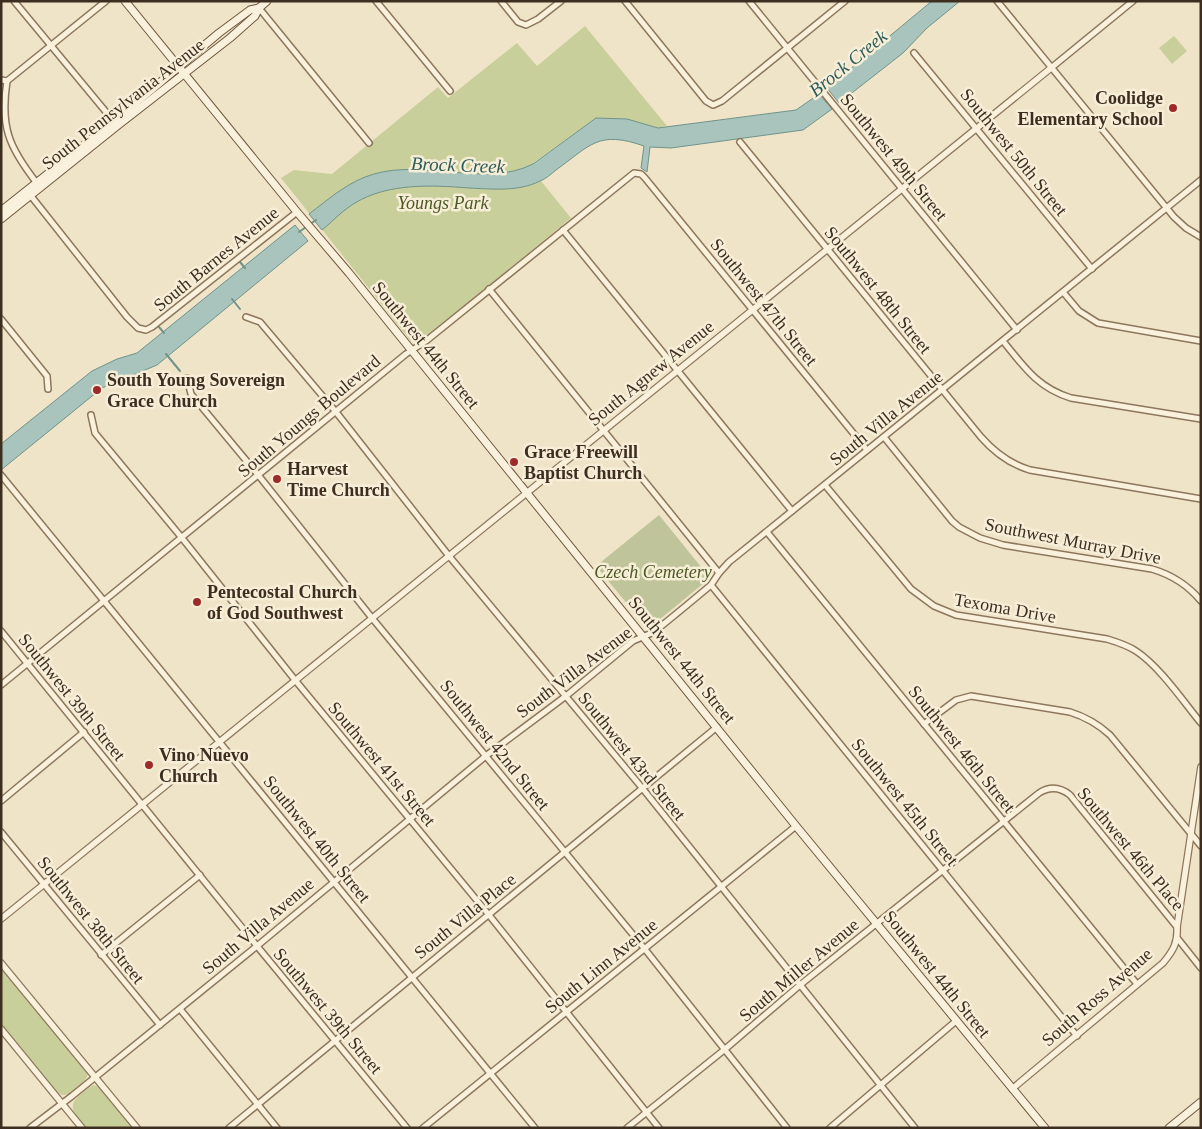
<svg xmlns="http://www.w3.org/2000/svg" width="1202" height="1129" viewBox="0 0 1202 1129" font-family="'Times New Roman',serif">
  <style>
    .green { fill: #c9cf9b }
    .cemetery { fill: #bfc49a }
    .water { fill: #a9c4bc; stroke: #6f938a }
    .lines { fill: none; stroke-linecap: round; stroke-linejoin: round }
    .stream { stroke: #6f938a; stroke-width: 2 }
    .minor-casing { stroke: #8d765c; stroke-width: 8 }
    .tertiary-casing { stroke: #8d765c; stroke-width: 8 }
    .secondary-casing { stroke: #6f573f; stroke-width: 9 }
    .minor { stroke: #faf1dc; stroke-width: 5 }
    .tertiary { stroke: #faf1dc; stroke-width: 5.5 }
    .secondary { stroke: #faf1dc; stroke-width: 7 }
    .poi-dot { fill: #9e2a2b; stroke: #f7eed8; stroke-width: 2 }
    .labels { text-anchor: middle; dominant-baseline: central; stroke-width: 5; stroke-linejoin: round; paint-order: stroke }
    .poi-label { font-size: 18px; font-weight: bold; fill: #3d2e20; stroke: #f7eed8; text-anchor: start }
    .street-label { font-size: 18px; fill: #3d2e20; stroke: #f7eed8 }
    .park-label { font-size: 18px; font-style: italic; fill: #4d5a26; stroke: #f7eed8 }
    .water-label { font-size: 19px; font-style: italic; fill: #2f5d5a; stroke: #f7eed8 }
  </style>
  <rect width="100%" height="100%" fill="#f0e4c8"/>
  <g class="green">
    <path d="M 585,26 L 667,126 L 658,128 L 627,119 L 596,118 L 533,163 L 541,181 L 571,218 L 421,341 L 413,342 L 410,340 L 281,178 L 294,170 L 332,174 L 438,87 L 448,98 L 517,43 L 537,66 Z"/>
    <path d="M 1174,36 L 1187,51 L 1172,64 L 1159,48 Z"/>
    <path d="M 1,967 L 87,1071 L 88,1074 C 85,1083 71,1096 62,1095 L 57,1092 L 1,1023 Z"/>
    <path d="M 94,1085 L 100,1087 L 133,1128 L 87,1128 C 77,1116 64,1107 81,1094 C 85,1091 89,1087 94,1085 Z"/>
  </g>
  <path class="cemetery" d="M 659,515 L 710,578 L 648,629 L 596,566 Z"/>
  <g class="water">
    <path d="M 932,1 L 960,1 L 927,28 L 903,53 L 839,103 L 827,88 Z"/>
    <path d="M 819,94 L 832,109 L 803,130 L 671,148 L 650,147 L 647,172 L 641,168 L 644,146 C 598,130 591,145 556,170 C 551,174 546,179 540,181 C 518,192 493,189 469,188 C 431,185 388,183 355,203 C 343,210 333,221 322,230 L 309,214 C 330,198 349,181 374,174 C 425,159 486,188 533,164 L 596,118 L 627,119 L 658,128 L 796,110 Z"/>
    <path d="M 295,225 L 308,241 L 157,365 L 102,388 L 1,470 L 1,444 L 92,371 L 117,359 L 137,353 Z"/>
  </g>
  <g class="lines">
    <g class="stream">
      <path d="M 299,232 L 316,220"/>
      <path d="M 240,262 L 245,268"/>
      <path d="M 232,299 L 240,309"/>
      <path d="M 159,327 L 164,333"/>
      <path d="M 166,354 L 180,371"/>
    </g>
    <defs>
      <g id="minor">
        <path d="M 14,1 L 116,124"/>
        <path d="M 376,1 L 450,91"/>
        <path d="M 501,1 L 518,22 L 526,25 L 538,19 L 561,1"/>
        <path d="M 625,1 L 706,101 L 713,105 L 722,101 L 845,1"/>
        <path d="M 749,1 L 1017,330"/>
        <path d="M 997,1 L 1174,217 L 1186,228 L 1201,237"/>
        <path d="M 259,8 L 369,143"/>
        <path d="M 914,53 L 1092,269"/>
        <path d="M 1051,68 L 1133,1"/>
        <path d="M 1,80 L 7,81 L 106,1"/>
        <path d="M 7,81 C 0,127 9,147 36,182 L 35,186"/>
        <path d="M 740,142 L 981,437 C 995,453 1010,464 1030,470 L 1201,499"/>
        <path d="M 32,193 L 31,196 L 127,317 L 138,328 L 146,330 L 152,327 L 297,212"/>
        <path d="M 563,230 L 792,511"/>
        <path d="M 489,289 L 719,573"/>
        <path d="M 1063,292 L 1079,311 L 1098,323 L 1201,341"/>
        <path d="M 246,317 L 260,322 L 336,412 L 449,556 L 643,789 L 915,1128"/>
        <path d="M 1,319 L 47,376 L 48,389"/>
        <path d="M 1003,341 C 1024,367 1038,388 1071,398 L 1201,419"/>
        <path d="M 187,378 L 191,394 L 259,476 L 372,618 L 644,948 L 787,1128"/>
        <path d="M 91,415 L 95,433 L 182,538 L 295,680 L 489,915 L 659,1128"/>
        <path d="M 884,437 L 952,521 L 959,527 L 980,538 L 1003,545 L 1152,569 C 1172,575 1188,585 1201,601"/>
        <path d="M 1,475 L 535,1128"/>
        <path d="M 825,485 L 911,589 L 934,606 L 956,615 L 1107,639 C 1117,642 1127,645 1136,651 C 1159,666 1183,701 1201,723"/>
        <path d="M 767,532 L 1137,984"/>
        <path d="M 711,585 L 1077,1036"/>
        <path d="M 1,631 L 257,946 L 407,1128"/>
        <path d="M 1,685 L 406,354 L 426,341 L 634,173 L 641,174 L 645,178 L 867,450"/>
        <path d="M 924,724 L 956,700 L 971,696 L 1070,712 C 1086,717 1098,724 1110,735 L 1201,846"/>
        <path d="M 1,801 L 84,732"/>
        <path d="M 1,832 L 160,1025"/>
        <path d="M 1178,939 L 1201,968"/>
        <path d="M 101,955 L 200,875"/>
        <path d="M 180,1009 L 277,1128"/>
        <path d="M 30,1128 L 72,1096 L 257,946 L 487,755 L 566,696 L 633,641 L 654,632 L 687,605 L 711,585 L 719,573 L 729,562 L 1201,180"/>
        <path d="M 229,1128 L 717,727"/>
        <path d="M 423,1128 L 796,826"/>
        <path d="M 627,1128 L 724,1050 L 800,985 L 1039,793 C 1050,786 1060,787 1070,795 L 1177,927"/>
        <path d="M 830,1128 L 956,1021"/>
      </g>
      <g id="tertiary">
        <path d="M 1,919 L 1051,68"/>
        <path d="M 1,963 L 137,1128"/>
        <path d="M 1,1029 L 82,1128"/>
        <path d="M 1012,1089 L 1163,963 C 1173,951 1178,943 1177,927 L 1201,767"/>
      </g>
      <g id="secondary">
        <path d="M 125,1 L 297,212 L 349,273 L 796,826 L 1045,1128"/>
        <path d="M 1,211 L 113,122 L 219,33 L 250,10 L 259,8 L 267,1"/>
        <path d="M 1,219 L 117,126 L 230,38 L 255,16 L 259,8"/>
        <path d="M 1169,1128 L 1201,1102"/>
      </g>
    </defs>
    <use href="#minor" class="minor-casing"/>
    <use href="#tertiary" class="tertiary-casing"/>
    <use href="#secondary" class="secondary-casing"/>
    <use href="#minor" class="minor"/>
    <use href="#tertiary" class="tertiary"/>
    <use href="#secondary" class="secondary"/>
  </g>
  <g class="poi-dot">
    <circle cx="1173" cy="108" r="5"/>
    <circle cx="97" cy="390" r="5"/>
    <circle cx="514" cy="462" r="5"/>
    <circle cx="277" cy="479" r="5"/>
    <circle cx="197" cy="602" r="5"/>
    <circle cx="149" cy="765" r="5"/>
  </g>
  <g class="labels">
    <g class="poi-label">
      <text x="1163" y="98" text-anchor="end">Coolidge<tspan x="1163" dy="21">Elementary School</tspan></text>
      <text x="107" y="380">South Young Sovereign<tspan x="107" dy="21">Grace Church</tspan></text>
      <text x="524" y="452">Grace Freewill<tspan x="524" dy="21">Baptist Church</tspan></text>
      <text x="287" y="469">Harvest<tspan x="287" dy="21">Time Church</tspan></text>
      <text x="207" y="592">Pentecostal Church<tspan x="207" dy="21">of God Southwest</tspan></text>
      <text x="159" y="755">Vino Nuevo<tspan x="159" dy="21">Church</tspan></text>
    </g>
    <g class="street-label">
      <text transform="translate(123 104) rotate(-38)">South Pennsylvania Avenue</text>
      <text transform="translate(1014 152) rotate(51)">Southwest 50th Street</text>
      <text transform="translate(894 157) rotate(51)">Southwest 49th Street</text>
      <text transform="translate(216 259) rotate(-39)">South Barnes Avenue</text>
      <text transform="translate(878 290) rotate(51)">Southwest 48th Street</text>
      <text transform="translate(764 302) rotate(51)">Southwest 47th Street</text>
      <text transform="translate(426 345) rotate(51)">Southwest 44th Street</text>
      <text transform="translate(651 373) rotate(-39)">South Agnew Avenue</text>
      <text transform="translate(309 416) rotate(-40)">South Youngs Boulevard</text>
      <text transform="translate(886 418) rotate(-39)">South Villa Avenue</text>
      <text transform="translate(1073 541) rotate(11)">Southwest Murray Drive</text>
      <text transform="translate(1005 608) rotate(10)">Texoma Drive</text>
      <text transform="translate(682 660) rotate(51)">Southwest 44th Street</text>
      <text transform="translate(574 672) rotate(-37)">South Villa Avenue</text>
      <text transform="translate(72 697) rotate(51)">Southwest 39th Street</text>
      <text transform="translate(495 745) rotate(51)">Southwest 42nd Street</text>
      <text transform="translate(962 749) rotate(51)">Southwest 46th Street</text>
      <text transform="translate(632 756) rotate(51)">Southwest 43rd Street</text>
      <text transform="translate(382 764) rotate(50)">Southwest 41st Street</text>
      <text transform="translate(905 802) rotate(51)">Southwest 45th Street</text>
      <text transform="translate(317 839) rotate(51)">Southwest 40th Street</text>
      <text transform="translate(1131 849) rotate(50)">Southwest 46th Place</text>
      <text transform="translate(465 916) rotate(-39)">South Villa Place</text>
      <text transform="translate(91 920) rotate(51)">Southwest 38th Street</text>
      <text transform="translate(258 926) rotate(-40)">South Villa Avenue</text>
      <text transform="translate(601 966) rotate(-39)">South Linn Avenue</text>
      <text transform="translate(799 970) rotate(-40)">South Miller Avenue</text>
      <text transform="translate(937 974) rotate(51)">Southwest 44th Street</text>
      <text transform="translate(1097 997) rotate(-41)">South Ross Avenue</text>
      <text transform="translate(328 1011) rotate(50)">Southwest 39th Street</text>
    </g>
    <g class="park-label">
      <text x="443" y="203">Youngs Park</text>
      <text x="653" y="572">Czech Cemetery</text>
    </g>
    <g class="water-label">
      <text transform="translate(848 63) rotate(-39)">Brock Creek</text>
      <text transform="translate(458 165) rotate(2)">Brock Creek</text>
    </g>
  </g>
  <rect width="1202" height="1129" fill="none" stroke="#3d2e20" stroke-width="5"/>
</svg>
